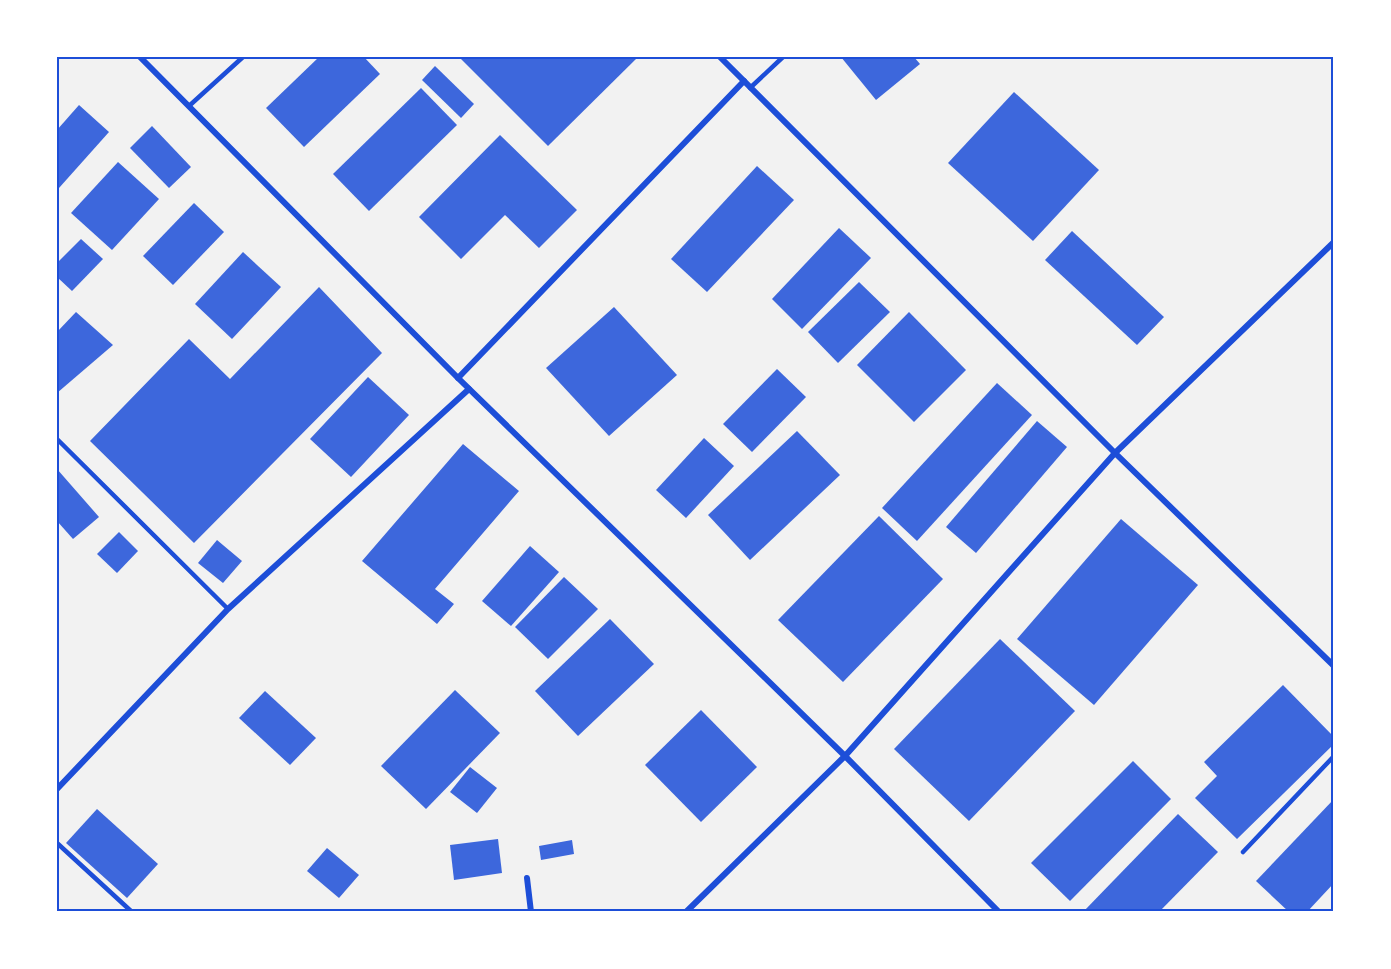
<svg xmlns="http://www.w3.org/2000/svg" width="1391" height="969" viewBox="0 0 1391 969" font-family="Karla,sans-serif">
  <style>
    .building { fill: #3d67dc }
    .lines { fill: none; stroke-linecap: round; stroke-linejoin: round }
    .service { stroke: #1d4ed8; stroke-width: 4.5 }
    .minor { stroke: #1d4ed8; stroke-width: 6 }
    .neatline { fill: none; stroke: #1d4ed8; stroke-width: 2 }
  </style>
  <rect width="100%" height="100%" fill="#f2f2f2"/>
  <g class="building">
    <path d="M 319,57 L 364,57 L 380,74 L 304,147 L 266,108 Z"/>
    <path d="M 459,57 L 638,57 L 548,146 Z"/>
    <path d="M 841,57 L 914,57 L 920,64 L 876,100 Z"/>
    <path d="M 435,66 L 474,104 L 461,118 L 422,80 Z"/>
    <path d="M 421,88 L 457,125 L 369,211 L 333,174 Z"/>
    <path d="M 1014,92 L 1099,170 L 1033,241 L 948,163 Z"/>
    <path d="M 79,105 L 109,132 L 59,188 L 57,186 L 57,130 Z"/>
    <path d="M 152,126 L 191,167 L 169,188 L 130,148 Z"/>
    <path d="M 500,135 L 577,210 L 539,248 L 505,215 L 461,259 L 419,217 Z"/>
    <path d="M 118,162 L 159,199 L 112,250 L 71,213 Z"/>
    <path d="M 757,166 L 794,200 L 707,292 L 671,259 Z"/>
    <path d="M 194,203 L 224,232 L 173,285 L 143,256 Z"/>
    <path d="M 839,228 L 871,258 L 802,329 L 772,299 Z"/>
    <path d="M 1072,231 L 1164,317 L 1137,345 L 1045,260 Z"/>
    <path d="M 81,239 L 103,259 L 72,291 L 57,277 L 57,263 Z"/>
    <path d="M 243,252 L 281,287 L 232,339 L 195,304 Z"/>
    <path d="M 859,282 L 890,312 L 838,363 L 808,332 Z"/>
    <path d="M 319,287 L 382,353 L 194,543 L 90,441 L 189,339 L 230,379 Z"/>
    <path d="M 614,307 L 677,375 L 609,436 L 546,368 Z"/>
    <path d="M 76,312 L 113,345 L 57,393 L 57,332 Z"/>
    <path d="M 909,312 L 966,370 L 914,422 L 857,365 Z"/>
    <path d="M 777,369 L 806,397 L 752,452 L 723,424 Z"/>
    <path d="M 368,377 L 409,415 L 351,477 L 310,439 Z"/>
    <path d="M 997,383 L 1032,415 L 917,541 L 882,508 Z"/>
    <path d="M 1037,421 L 1067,447 L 976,553 L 946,527 Z"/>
    <path d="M 797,431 L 840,475 L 750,560 L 708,515 Z"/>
    <path d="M 704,438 L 734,466 L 686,518 L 656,490 Z"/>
    <path d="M 463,444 L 519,491 L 435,589 L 454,604 L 437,624 L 362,561 Z"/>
    <path d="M 57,469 L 99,517 L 73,539 L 57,521 Z"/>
    <path d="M 879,516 L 943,579 L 843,682 L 778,620 Z"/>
    <path d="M 1121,519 L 1198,585 L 1094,705 L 1017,639 Z"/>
    <path d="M 119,532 L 138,551 L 117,573 L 97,554 Z"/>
    <path d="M 217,540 L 242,561 L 223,583 L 198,563 Z"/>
    <path d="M 530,546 L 559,572 L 511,626 L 482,601 Z"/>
    <path d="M 564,577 L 598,609 L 548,659 L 515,627 Z"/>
    <path d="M 610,619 L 654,664 L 578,736 L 535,691 Z"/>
    <path d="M 1000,639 L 1075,711 L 969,821 L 894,749 Z"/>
    <path d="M 1283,685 L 1334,737 L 1334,744 L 1237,839 L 1195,798 L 1217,776 L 1204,762 Z"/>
    <path d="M 455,690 L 500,733 L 426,809 L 381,766 Z"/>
    <path d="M 265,691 L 316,738 L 290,765 L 239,718 Z"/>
    <path d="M 701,710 L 757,767 L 701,822 L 645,765 Z"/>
    <path d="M 1133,761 L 1171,799 L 1070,901 L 1031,863 Z"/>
    <path d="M 470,767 L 497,788 L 477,813 L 450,792 Z"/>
    <path d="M 1334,799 L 1334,883 L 1307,912 L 1289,912 L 1256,881 Z"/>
    <path d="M 97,809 L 158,864 L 127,898 L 66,843 Z"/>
    <path d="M 1178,814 L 1218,852 L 1159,912 L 1083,912 Z"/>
    <path d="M 498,839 L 502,873 L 454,880 L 450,845 Z"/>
    <path d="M 572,840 L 574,854 L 541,860 L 539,846 Z"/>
    <path d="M 327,848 L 359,875 L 339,898 L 307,871 Z"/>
  </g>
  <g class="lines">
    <g class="service">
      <path d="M 750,88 L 783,57"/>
      <path d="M 189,106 L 243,57"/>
      <path d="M 57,439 L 228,609"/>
      <path d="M 57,843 L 132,912"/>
      <path d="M 1243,852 L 1334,756"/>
    </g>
    <g class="minor">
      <path d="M 140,57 L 458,378 L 845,756 L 999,912"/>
      <path d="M 720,57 L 1115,453 L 1334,666"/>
      <path d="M 458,378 L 744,81"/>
      <path d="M 57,789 L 228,609 L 469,389"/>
      <path d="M 527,878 L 531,912"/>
      <path d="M 686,912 L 845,756 L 1115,453 L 1334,242"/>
    </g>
  </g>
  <rect width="1391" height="969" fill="none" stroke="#ffffff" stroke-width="117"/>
  <rect x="58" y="58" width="1274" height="852" class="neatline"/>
</svg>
